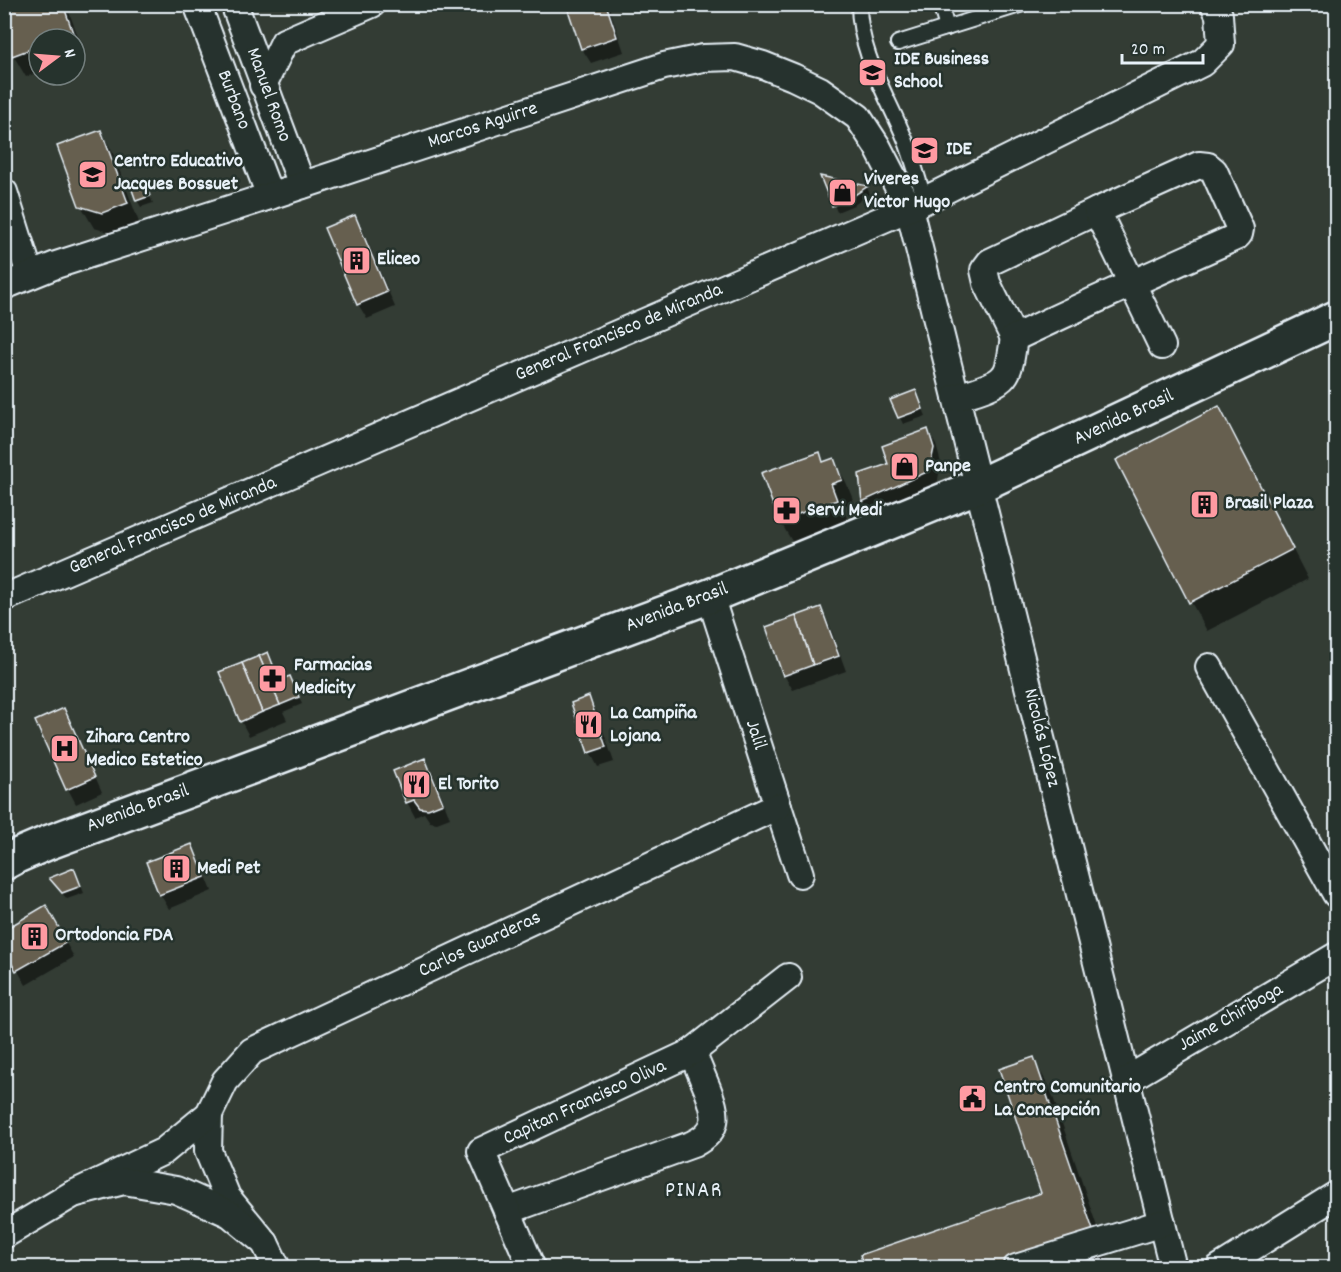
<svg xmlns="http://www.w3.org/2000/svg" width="1341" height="1272" viewBox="0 0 1341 1272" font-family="Dekko,sans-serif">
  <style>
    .shadow { fill: #0007 }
    .building { fill: #665e4f; stroke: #e8f1f8; stroke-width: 1.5 }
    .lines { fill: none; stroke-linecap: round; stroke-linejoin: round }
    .lane-casing { stroke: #e8f1f8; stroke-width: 18 }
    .street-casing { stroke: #e8f1f8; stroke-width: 30 }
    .secondary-casing { stroke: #e8f1f8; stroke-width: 38 }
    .lane { stroke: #26332d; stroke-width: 14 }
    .street { stroke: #26332d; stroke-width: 26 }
    .secondary { stroke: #26332d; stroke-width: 33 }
    .labels { text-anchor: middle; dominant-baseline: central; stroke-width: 5; stroke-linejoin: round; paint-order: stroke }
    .poi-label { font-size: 20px; font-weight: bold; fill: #e8f1f8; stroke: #26332d; text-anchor: start }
    .street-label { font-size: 20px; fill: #e8f1f8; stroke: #26332d }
    .quarter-label { font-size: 22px; letter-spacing: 1.5px; fill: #e8f1f8; stroke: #26332d }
  </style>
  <rect width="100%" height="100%" fill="#333c34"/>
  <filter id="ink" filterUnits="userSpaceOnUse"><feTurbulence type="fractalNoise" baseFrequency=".0167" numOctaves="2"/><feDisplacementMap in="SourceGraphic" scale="12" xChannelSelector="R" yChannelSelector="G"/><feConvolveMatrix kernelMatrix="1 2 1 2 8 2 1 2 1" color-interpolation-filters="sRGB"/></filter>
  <g filter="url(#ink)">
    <g class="shadow">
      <path d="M 4,4 L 66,4 L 85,55 L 75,59 L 75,39 L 39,39 L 39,72 L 26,77 L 13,55 Z"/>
      <path d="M 568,4 L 608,4 L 624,52 L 591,63 L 582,49 Z"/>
      <path d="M 101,131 L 113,153 L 140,225 L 116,234 L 94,228 L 81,206 Z"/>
      <path d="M 823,178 L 867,188 L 870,194 L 854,205 L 837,212 Z"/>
      <path d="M 143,181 L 153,203 L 141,207 L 137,200 Z"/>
      <path d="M 354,217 L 363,231 L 395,307 L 367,319 L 358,304 Z"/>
      <path d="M 919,399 L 926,416 L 903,424 L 892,401 Z"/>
      <path d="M 928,431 L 936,445 L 941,463 L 937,485 L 872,516 L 864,502 L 861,475 L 889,465 Z"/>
      <path d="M 1235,437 L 1308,579 L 1207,631 L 1191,602 Z"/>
      <path d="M 819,454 L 824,463 L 833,460 L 846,482 L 854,502 L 843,506 L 848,522 L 793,543 L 780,521 L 763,474 Z"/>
      <path d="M 821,609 L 829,624 L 846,671 L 793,690 L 784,675 Z"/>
      <path d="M 271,661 L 280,682 L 290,677 L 302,704 L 283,712 L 287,720 L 249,736 L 241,721 Z"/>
      <path d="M 588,698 L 597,713 L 614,762 L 598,767 L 590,752 Z"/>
      <path d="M 63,710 L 72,724 L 102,792 L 76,804 L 68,789 Z"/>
      <path d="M 425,759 L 433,774 L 450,818 L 437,823 L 430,822 L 424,813 L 415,817 L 407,802 Z"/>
      <path d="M 191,846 L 200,861 L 212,891 L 169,909 L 160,894 Z"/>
      <path d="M 77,876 L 84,893 L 67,899 L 55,885 L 51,879 Z"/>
      <path d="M 46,908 L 74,957 L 26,985 L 4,947 Z"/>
      <path d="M 1033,1059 L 1050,1088 L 1110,1265 L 1103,1268 L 866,1268 L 1043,1194 Z"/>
    </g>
    <g class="building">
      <path d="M 4,4 L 63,4 L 73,33 L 57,39 L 39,39 L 39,46 L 12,56 L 4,36 Z"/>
      <path d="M 566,4 L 606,4 L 617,37 L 581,49 Z"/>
      <path d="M 101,130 L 128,203 L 102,213 L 79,206 L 57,146 Z"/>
      <path d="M 820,176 L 868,186 L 850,198 L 832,206 Z"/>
      <path d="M 144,179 L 150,196 L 136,201 L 130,184 Z"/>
      <path d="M 355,215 L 387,292 L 357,305 L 324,228 Z"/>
      <path d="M 916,390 L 923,409 L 898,418 L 890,400 Z"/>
      <path d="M 1219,406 L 1293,549 L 1189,603 L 1116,460 Z"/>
      <path d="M 928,429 L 934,448 L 929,471 L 862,502 L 859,474 L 888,464 L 882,446 Z"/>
      <path d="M 820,452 L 823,462 L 834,458 L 842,480 L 831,484 L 837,500 L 779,521 L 761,473 Z"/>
      <path d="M 821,607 L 839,656 L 813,665 L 796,616 Z"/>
      <path d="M 796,616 L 813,665 L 783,676 L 766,627 Z"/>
      <path d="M 268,652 L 279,680 L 290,676 L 299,697 L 280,705 L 259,656 Z"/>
      <path d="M 259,656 L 280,705 L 262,712 L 242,663 Z"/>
      <path d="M 242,663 L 262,712 L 240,722 L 219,672 Z"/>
      <path d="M 589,696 L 606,747 L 588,753 L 571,703 Z"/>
      <path d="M 64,708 L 95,777 L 66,790 L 35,721 Z"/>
      <path d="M 425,758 L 443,803 L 428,809 L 420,808 L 414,800 L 406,803 L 393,771 Z"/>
      <path d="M 192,844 L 205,877 L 159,895 L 146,862 Z"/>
      <path d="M 74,868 L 81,886 L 62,893 L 49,878 Z"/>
      <path d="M 46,905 L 67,942 L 16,971 L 4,950 L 4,930 Z"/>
      <path d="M 1034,1057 L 1095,1236 L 1002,1268 L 865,1268 L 860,1255 L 1041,1193 L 999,1069 Z"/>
    </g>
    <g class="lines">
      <defs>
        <g id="lane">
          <path d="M 859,4 C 859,53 887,95 905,139 C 913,159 918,180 925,200"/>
          <path d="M 940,4 L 947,28"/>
          <path d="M 898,43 L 1023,4"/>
        </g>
        <g id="street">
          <path d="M 197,4 L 270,196"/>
          <path d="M 234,4 L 302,185"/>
          <path d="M 263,85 L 284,42 L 372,4"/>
          <path d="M 4,192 L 30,275"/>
          <path d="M 4,286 L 56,265 L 270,196 L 664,66 L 703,58 L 735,57 L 763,65 L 793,77 L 820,90 L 858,117 L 877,146 L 909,208 L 1173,1268"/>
          <path d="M 1014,338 L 987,283 L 984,270 L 990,262 L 1097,211"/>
          <path d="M 956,397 C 969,393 996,387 1004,376 C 1011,368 1012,348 1014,338 C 1087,303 1162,270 1236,237 L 1239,234 L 1240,229 L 1214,171 L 1208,166 L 1199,165 L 1097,211 L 1162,346"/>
          <path d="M 710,596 L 800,874"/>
          <path d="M 4,598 L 909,208 L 1202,63 L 1221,44 L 1219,15 L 1214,4"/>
          <path d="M 1209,667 L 1336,894"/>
          <path d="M 1127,1081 L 1140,1072 L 1336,956"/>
          <path d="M 209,1114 L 208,1151 L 227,1197 L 265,1243 L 277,1268"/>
          <path d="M 73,1194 L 164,1151 L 209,1114 L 225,1081 L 252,1051 L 778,806"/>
          <path d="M 507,1211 L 693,1144 C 721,1130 717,1114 707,1088 C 702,1076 697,1064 692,1052"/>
          <path d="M 4,1235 L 73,1194 L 124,1181 L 176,1190 L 190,1196 L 230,1214 L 265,1243"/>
          <path d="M 532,1268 L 481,1151 L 692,1052 L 788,977"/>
          <path d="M 1016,1268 L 1162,1223"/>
          <path d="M 1219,1268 L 1336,1195"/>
        </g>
        <path id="secondary" d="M 4,863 L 19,855 L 47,843 L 710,596 L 978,486 L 1336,318"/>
      </defs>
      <use href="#lane" class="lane-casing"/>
      <use href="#street" class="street-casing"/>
      <use href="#secondary" class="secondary-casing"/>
      <use href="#lane" class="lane"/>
      <use href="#street" class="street"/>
      <use href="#secondary" class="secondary"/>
    </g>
  </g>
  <defs>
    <symbol id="university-square" viewBox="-11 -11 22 22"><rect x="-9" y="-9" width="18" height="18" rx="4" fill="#ff9aa2" stroke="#26332d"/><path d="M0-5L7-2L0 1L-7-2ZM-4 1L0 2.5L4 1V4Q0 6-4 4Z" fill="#111"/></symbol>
    <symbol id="school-square" viewBox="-11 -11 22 22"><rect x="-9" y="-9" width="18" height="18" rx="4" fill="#ff9aa2" stroke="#26332d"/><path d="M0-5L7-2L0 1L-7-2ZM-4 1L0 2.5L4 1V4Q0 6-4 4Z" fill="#111"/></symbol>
    <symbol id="shop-square" viewBox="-11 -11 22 22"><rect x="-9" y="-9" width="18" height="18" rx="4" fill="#ff9aa2" stroke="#26332d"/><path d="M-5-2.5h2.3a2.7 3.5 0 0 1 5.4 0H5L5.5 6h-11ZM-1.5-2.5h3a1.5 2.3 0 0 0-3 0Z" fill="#111"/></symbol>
    <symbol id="building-square" viewBox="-11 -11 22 22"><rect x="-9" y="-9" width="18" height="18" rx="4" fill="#ff9aa2" stroke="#26332d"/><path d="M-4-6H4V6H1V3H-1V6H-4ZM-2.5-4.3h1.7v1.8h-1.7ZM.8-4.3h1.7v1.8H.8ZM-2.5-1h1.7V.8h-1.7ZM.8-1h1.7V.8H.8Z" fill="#111"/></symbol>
    <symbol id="pharmacy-square" viewBox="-11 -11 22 22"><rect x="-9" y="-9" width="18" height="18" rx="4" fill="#ff9aa2" stroke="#26332d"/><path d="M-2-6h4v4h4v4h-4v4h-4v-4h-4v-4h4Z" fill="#111"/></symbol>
    <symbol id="restaurant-square" viewBox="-11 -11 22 22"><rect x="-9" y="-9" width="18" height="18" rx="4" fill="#ff9aa2" stroke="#26332d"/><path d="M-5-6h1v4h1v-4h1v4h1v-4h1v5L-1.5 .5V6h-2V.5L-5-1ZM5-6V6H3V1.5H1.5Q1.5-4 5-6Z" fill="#111"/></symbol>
    <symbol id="hospital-square" viewBox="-11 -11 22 22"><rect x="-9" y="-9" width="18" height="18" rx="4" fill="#ff9aa2" stroke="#26332d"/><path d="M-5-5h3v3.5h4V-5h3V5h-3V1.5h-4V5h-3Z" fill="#111"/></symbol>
    <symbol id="civic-square" viewBox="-11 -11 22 22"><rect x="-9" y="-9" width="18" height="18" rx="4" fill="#ff9aa2" stroke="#26332d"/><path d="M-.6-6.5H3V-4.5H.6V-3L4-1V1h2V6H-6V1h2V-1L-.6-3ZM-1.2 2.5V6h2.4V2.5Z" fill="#111"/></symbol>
  </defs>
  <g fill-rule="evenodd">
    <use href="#university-square" x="856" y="56" width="33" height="33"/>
    <use href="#school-square" x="908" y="134" width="33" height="33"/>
    <use href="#school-square" x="76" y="158" width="33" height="33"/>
    <use href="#shop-square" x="826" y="176" width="33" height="33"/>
    <use href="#building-square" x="340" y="244" width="33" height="33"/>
    <use href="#shop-square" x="888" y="450" width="33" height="33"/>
    <use href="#building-square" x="1188" y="488" width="33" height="33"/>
    <use href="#pharmacy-square" x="770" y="494" width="33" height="33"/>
    <use href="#pharmacy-square" x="256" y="662" width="33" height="33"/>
    <use href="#restaurant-square" x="572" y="708" width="33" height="33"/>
    <use href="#hospital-square" x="48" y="732" width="33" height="33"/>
    <use href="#restaurant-square" x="400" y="768" width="33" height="33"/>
    <use href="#building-square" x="160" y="852" width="33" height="33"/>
    <use href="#building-square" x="18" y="920" width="33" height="33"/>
    <use href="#civic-square" x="956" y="1082" width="33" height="33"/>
  </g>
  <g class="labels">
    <g class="poi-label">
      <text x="894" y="60">IDE Business<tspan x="894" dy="23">School</tspan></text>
      <text x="946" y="150">IDE</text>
      <text x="114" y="162">Centro Educativo<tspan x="114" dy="23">Jacques Bossuet</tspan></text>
      <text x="864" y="180">Viveres<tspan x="864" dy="23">Victor Hugo</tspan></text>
      <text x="377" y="260">Eliceo</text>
      <text x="925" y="467">Panpe</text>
      <text x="1225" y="504">Brasil Plaza</text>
      <text x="807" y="511">Servi Medi</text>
      <text x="294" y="666">Farmacias<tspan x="294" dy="23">Medicity</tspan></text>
      <text x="610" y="714">La Campiña<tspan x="610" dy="23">Lojana</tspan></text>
      <text x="86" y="738">Zihara Centro<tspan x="86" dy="23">Medico Estetico</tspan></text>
      <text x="438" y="785">El Torito</text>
      <text x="197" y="869">Medi Pet</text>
      <text x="55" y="936">Ortodoncia FDA</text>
      <text x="994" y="1088">Centro Comunitario<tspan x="994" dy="23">La Concepción</tspan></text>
    </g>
    <g class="street-label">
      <text transform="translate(268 95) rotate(70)">Manuel Romo</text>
      <text transform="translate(233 100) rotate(69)">Burbano</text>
      <text transform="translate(483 126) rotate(-18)">Marcos Aguirre</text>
      <text transform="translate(619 333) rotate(-23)">General Francisco de Miranda</text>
      <text transform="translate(1124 418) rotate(-25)">Avenida Brasil</text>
      <text transform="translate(173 526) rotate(-23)">General Francisco de Miranda</text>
      <text transform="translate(677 608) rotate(-21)">Avenida Brasil</text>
      <text transform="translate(755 735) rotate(72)">Jalil</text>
      <text transform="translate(1041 738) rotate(76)">Nicolás López</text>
      <text transform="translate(138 809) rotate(-20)">Avenida Brasil</text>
      <text transform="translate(480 945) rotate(-25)">Carlos Guarderas</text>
      <text transform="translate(1231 1018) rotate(-30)">Jaime Chiriboga</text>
      <text transform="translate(585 1103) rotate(-25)">Capitan Francisco Oliva</text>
    </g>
    <g class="quarter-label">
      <text x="694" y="1191">PINAR</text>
    </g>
  </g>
  <rect width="1341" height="1272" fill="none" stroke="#26332d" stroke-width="24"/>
  <rect x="12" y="12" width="1317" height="1248" fill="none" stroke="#e8f1f8" stroke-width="2" filter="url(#ink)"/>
  <g transform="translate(57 57) rotate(74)"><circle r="28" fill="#26332d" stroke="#747f7e" stroke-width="1.5"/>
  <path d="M0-4.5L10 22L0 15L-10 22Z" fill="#ff9aa2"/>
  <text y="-9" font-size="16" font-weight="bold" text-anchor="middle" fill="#e8f1f8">N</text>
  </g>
  <path d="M1122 54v9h81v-9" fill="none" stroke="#e8f1f8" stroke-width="3"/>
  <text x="1131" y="54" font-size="18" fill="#e8f1f8" stroke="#26332d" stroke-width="4.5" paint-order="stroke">20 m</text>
</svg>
